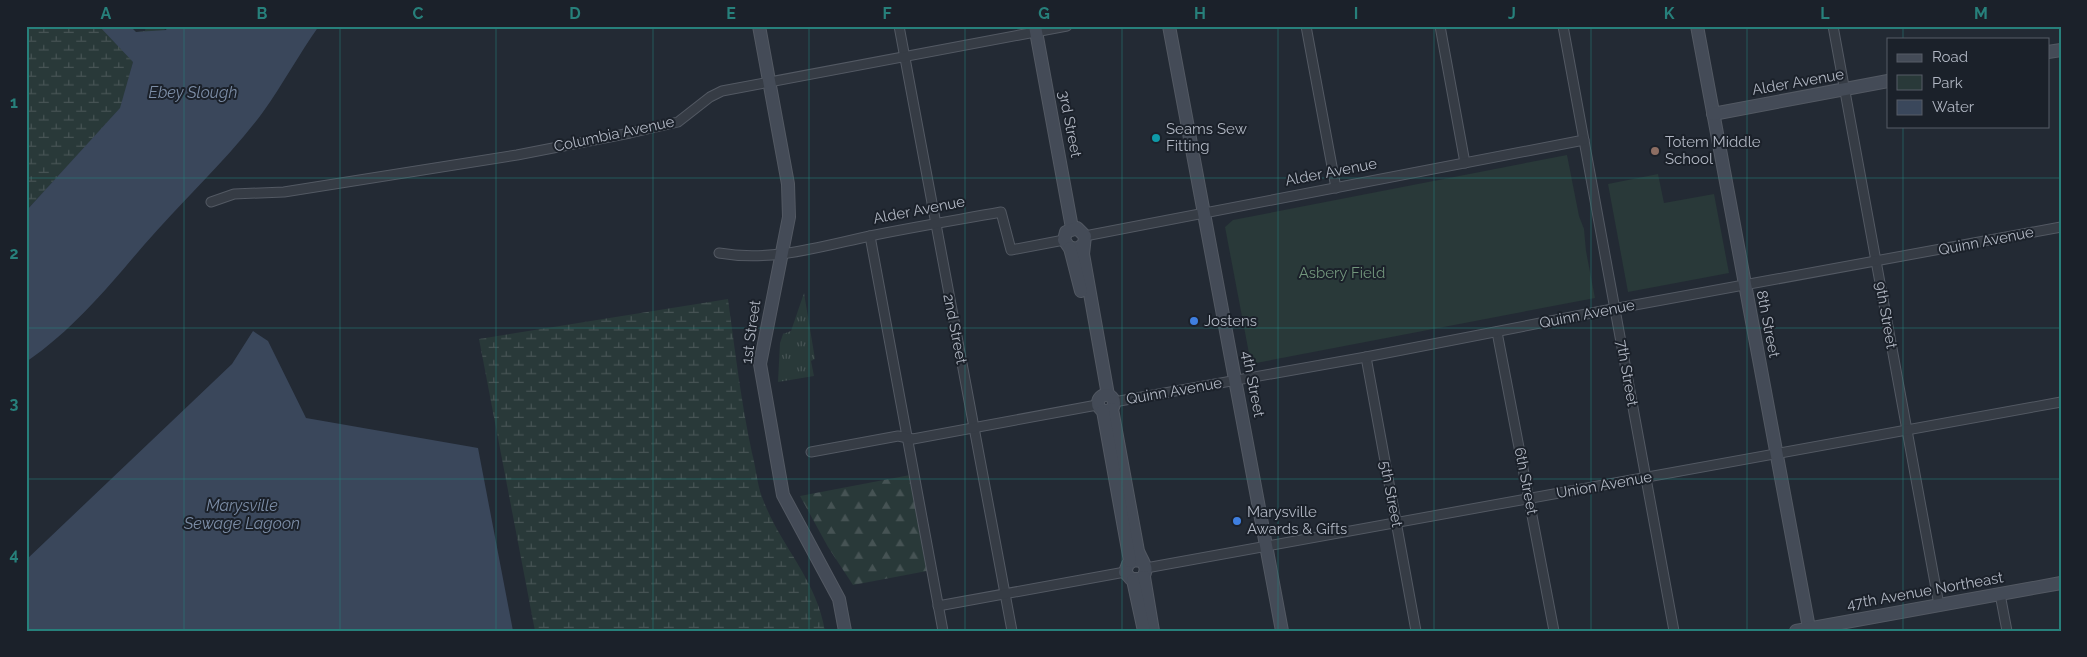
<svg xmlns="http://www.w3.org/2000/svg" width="2087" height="657" viewBox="0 0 2087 657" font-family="Raleway,sans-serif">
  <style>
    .grass { fill: url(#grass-tufts) }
    .forest { fill: url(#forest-firs) }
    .wetland { fill: url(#wetland-marsh) }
    .park { fill: #293939 }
    .water { fill: #3a475b }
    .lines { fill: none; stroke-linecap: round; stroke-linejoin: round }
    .street-casing { stroke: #535963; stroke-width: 11 }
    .secondary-casing { stroke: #535963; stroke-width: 14 }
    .street { stroke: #363c45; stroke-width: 9 }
    .secondary { stroke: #444b57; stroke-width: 12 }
    .grid { fill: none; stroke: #27807b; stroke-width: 1; stroke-opacity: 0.55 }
    .culture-dot { fill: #0f9aa8; stroke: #1b212a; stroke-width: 2 }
    .education-dot { fill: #8d6e63; stroke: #1b212a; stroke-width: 2 }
    .shop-dot { fill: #3f7fe0; stroke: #1b212a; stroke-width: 2 }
    .labels { text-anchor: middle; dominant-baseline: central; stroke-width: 4; stroke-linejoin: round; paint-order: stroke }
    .street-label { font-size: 15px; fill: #b0b6c2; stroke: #1b212a }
    .poi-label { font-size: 15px; fill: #b0b6c2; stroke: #1b212a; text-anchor: start }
    .park-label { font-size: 15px; fill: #72957c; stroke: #1b212a }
    .water-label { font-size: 16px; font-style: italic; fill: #7c8da6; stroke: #1b212a }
    .neatline { fill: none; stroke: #27807b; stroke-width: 2 }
    .grid-label { font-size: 16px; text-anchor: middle; font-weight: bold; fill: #27807b }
  </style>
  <defs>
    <pattern id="grass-tufts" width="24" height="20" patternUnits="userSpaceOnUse" patternTransform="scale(1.25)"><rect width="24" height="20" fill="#293939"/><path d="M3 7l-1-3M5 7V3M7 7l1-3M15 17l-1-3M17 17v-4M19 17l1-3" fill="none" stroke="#465354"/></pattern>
    <pattern id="forest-firs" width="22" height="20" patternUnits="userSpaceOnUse" patternTransform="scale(1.25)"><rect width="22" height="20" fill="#293939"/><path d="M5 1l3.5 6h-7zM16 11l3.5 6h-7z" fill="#465354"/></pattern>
    <pattern id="wetland-marsh" width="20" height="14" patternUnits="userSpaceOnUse" patternTransform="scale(1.25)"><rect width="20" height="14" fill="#293939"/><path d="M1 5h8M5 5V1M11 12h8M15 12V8" fill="none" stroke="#465354"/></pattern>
  </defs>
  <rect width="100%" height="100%" fill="#232a34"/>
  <path class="grass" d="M 804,293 L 815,359 L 811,361 L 814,376 L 778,382 L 780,343 L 783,334 L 791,331 Z"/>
  <path class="forest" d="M 910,475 L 927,571 L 853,585 L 828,547 L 800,496 Z"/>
  <g class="wetland">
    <path d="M 26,26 L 130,26 L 136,32 L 145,31 L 146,26 L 168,26 L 133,62 L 121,108 L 26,211 Z"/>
    <path d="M 728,299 C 735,350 741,402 752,453 C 756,467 757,484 762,497 C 780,546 816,578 825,631 L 535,631 L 479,339 Z"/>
  </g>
  <g class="park">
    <path d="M 1567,155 L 1579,216 L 1584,229 L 1586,251 L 1595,298 L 1251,364 L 1225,227 L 1233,220 Z"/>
    <path d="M 1658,174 L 1664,203 L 1714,194 L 1729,273 L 1628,292 L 1608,184 Z"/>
  </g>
  <g class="water">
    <path d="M 99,26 L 130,26 L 136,32 L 166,30 L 168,26 L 319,26 C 299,54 283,84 263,112 C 228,159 183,200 144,245 C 108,287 73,330 26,362 L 26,211 L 120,108 L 133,62 Z"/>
    <path d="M 253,331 L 268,341 L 306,418 L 478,448 L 513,631 L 26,631 L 26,560 L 232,364 Z"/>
  </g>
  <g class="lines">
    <defs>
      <g id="street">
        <path d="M 899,26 L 1012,631"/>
        <path d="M 1306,26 L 1336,188"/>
        <path d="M 1440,26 L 1465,163"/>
        <path d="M 1563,26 L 1674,631"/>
        <path d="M 1833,26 L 1939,605"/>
        <path d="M 211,202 L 234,194 L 284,192 L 517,155 L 630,133 L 678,122 L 710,97 L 722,91 L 1067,26"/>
        <path d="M 870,236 L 943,631"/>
        <path d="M 1085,236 L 1584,140"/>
        <path d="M 719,253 C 771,262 819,247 870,236 C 913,227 957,220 1001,212 L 1011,250 L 1064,240"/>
        <path d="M 1497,332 L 1554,631"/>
        <path d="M 1366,357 L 1416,631"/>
        <path d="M 1114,402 L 1366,357 L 1602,311 L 2061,227"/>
        <path d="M 811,452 L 898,436 L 913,439 L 1097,405"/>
        <path d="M 1146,568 L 2061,402"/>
        <path d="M 2000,594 L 2007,631"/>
        <path d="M 938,606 L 1125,572"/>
      </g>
      <g id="secondary">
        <path d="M 759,26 L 788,184 L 789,217 L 760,364 L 783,495 L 839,599 L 845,631"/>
        <path d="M 1035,26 L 1072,228"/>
        <path d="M 1169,26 L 1282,631"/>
        <path d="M 1697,26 L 1809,628"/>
        <path d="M 2048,52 L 2061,50"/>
        <path d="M 1713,114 L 1888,81"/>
        <path d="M 1083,245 L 1076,249 L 1069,247 L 1064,240 L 1066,232 L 1077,228 L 1085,236 L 1083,254 L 1108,395"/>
        <path d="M 1070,248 L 1081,291"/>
        <circle cx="1106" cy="403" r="8"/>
        <path d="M 1112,409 L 1138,551 C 1142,562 1151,569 1141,579 L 1131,579 L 1125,572 L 1128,564 L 1134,560 L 1141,561"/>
        <path d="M 1103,411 L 1130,561"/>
        <path d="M 1144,577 L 1153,631"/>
        <path d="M 1133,580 L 1144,631"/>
        <path d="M 1796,631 L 2061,583"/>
      </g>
    </defs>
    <use href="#street" class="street-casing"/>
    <use href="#secondary" class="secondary-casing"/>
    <use href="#street" class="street"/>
    <use href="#secondary" class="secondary"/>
  </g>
  <path class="grid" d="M 184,26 L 184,631M 340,26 L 340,631M 496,26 L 496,631M 653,26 L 653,631M 809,26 L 809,631M 965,26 L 965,631M 1122,26 L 1122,631M 1278,26 L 1278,631M 1434,26 L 1434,631M 1591,26 L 1591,631M 1747,26 L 1747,631M 1903,26 L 1903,39M 1903,126 L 1903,631M 26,178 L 2061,178M 26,328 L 2061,328M 26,479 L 2061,479"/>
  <circle class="culture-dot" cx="1156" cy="138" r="5"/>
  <circle class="education-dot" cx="1655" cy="151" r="5"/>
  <g class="shop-dot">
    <circle cx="1194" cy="321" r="5"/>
    <circle cx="1237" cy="521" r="5"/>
  </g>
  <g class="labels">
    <g class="street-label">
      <text transform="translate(1798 82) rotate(-10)">Alder Avenue</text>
      <text transform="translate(1070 124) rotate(79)">3rd Street</text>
      <text transform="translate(614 134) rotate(-12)">Columbia Avenue</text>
      <text transform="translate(1331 172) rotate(-11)">Alder Avenue</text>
      <text transform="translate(919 210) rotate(-11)">Alder Avenue</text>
      <text transform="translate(1986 241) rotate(-11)">Quinn Avenue</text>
      <text transform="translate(1587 314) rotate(-11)">Quinn Avenue</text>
      <text transform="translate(1886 315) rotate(80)">9th Street</text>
      <text transform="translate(1768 324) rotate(79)">8th Street</text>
      <text transform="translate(955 329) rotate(79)">2nd Street</text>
      <text transform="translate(751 332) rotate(-82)">1st Street</text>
      <text transform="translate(1627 373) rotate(80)">7th Street</text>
      <text transform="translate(1253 384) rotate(79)">4th Street</text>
      <text transform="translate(1174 391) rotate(-10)">Quinn Avenue</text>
      <text transform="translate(1526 481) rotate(79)">6th Street</text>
      <text transform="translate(1604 485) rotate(-10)">Union Avenue</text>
      <text transform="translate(1391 494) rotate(79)">5th Street</text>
      <text transform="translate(1925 591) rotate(-10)">47th Avenue Northeast</text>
    </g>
    <g class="poi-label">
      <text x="1166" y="129">Seams Sew<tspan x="1166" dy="17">Fitting</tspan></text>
      <text x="1665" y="142">Totem Middle<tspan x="1665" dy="17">School</tspan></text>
      <text x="1204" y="321">Jostens</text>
      <text x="1247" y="512">Marysville<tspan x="1247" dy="17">Awards &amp; Gifts</tspan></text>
    </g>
    <g class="park-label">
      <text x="1342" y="273">Asbery Field</text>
    </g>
    <g class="water-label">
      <text x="193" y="92">Ebey Slough</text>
      <text x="242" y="505">Marysville<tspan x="242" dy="18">Sewage Lagoon</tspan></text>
    </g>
  </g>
  <rect width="2087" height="657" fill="none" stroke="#1b212a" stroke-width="55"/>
  <rect x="1887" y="38" width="162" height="90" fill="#1b212a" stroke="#575d67"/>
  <rect x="1897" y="54" width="25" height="8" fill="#444b57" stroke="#575d67"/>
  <text x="1932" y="62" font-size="15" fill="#b0b6c2">Road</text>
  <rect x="1897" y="75" width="25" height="15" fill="#293939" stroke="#575d67"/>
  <text x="1932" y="88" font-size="15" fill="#b0b6c2">Park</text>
  <rect x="1897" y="100" width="25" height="15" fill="#3a475b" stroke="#575d67"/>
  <text x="1932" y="112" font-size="15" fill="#b0b6c2">Water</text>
  <rect x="28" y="28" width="2032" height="602" class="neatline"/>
  <g class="grid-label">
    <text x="106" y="19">A</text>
    <text x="262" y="19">B</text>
    <text x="418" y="19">C</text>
    <text x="575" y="19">D</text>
    <text x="731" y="19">E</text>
    <text x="887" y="19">F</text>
    <text x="1044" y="19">G</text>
    <text x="1200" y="19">H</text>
    <text x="1356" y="19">I</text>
    <text x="1512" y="19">J</text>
    <text x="1669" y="19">K</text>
    <text x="1825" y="19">L</text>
    <text x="1981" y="19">M</text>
    <text x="14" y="108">1</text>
    <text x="14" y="259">2</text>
    <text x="14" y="409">3</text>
    <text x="14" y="560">4</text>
  </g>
</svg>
